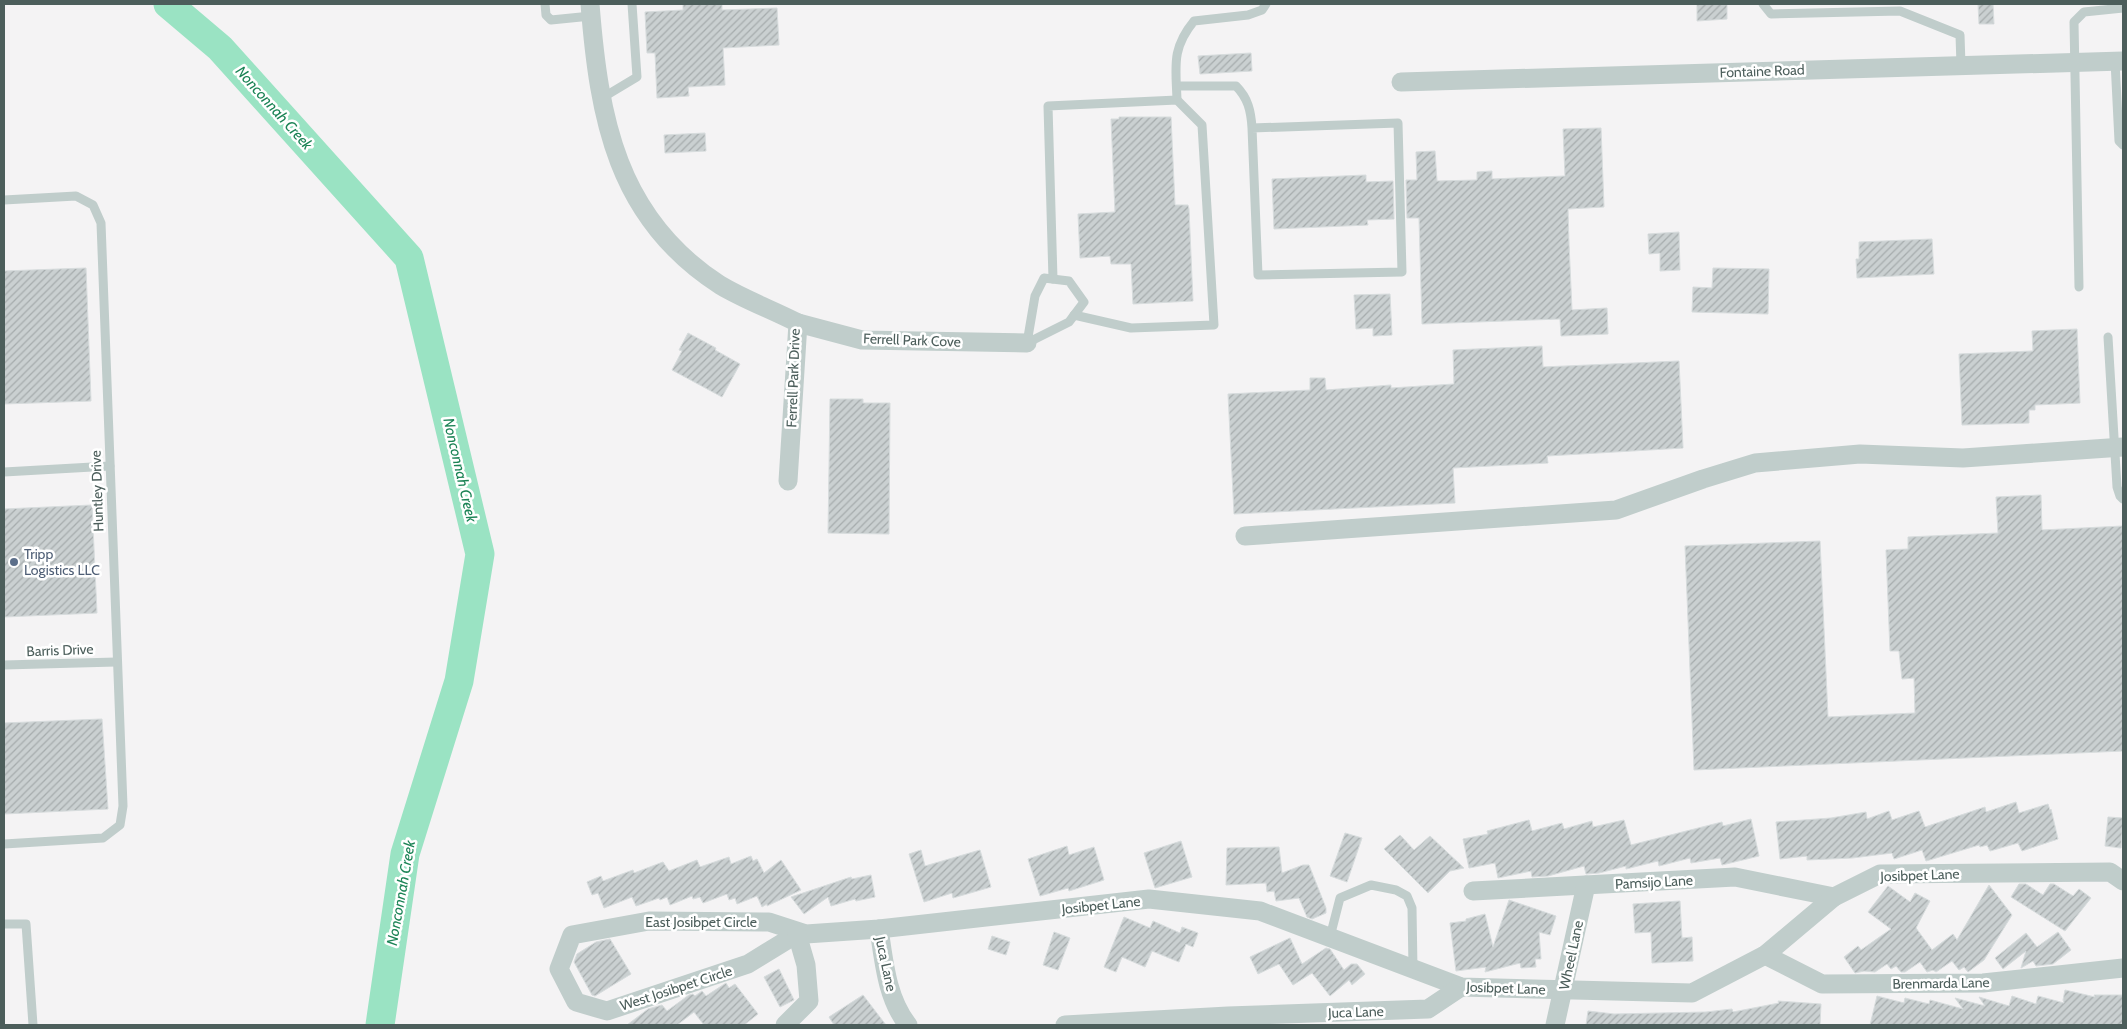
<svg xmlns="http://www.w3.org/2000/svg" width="2127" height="1029" viewBox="0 0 2127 1029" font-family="Cabin,sans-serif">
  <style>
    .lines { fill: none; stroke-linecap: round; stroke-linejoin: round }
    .river { stroke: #9ae3c3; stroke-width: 29 }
    .building { fill: url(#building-hatch); stroke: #d7dcdd }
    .service { stroke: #c0cdcb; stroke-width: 9 }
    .minor { stroke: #c0cdcb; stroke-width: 19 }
    .service-dot { fill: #5c6f8a; stroke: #fff; stroke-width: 2 }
    .labels { text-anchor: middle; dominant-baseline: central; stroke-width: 5; stroke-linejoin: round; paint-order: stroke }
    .street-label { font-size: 14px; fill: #4c5e5b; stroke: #fff }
    .service-label { font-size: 14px; fill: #4e5e75; stroke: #fff; text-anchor: start }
    .water-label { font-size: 15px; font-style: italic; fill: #1b8355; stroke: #fff }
  </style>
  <defs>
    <pattern id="building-hatch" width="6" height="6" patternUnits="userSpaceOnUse" patternTransform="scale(1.25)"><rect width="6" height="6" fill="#cad0d1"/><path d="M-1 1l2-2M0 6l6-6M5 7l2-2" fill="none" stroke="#a6acad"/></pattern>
  </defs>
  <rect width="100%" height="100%" fill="#f4f3f4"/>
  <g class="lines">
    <path class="river" d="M 168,4 L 220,48 L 409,258 L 480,554 L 459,681 L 405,854 L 380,1025"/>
  </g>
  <g class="building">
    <path d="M 683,4 L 722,4 L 722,10 L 777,8 L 779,45 L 723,48 L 725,85 L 688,87 L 689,96 L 657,98 L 655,53 L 647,53 L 645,12 L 683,10 Z"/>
    <path d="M 1697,4 L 1727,4 L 1727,19 L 1697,21 Z"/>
    <path d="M 1978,4 L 1993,4 L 1994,24 L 1979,24 Z"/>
    <path d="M 1251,53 L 1252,71 L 1200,74 L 1198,56 Z"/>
    <path d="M 1119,117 L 1171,117 L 1175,205 L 1188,205 L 1189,209 L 1193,301 L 1133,304 L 1131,264 L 1111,264 L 1110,256 L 1080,258 L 1078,214 L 1115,212 L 1111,119 L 1119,119 Z"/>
    <path d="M 1601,128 L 1604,207 L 1568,209 L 1569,243 L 1572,310 L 1607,308 L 1608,334 L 1561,336 L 1560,319 L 1422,324 L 1419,218 L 1407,218 L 1406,180 L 1417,180 L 1416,152 L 1435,151 L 1437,181 L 1477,180 L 1477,172 L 1492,171 L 1492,179 L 1565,176 L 1563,129 Z"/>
    <path d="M 705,133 L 706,151 L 665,153 L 664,135 Z"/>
    <path d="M 1366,175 L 1366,182 L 1393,181 L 1394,219 L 1367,220 L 1368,225 L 1274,229 L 1272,179 Z"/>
    <path d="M 1679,232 L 1680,270 L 1660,271 L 1660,253 L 1649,254 L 1648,234 Z"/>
    <path d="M 1932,239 L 1934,274 L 1857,278 L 1856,259 L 1859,259 L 1859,242 Z"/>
    <path d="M 86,268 L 91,401 L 4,404 L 4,271 Z"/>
    <path d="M 1713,268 L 1769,269 L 1768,314 L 1692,312 L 1693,287 L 1712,288 Z"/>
    <path d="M 1390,294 L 1392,335 L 1373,336 L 1373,328 L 1356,329 L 1354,295 Z"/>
    <path d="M 2077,329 L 2080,403 L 2035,405 L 2035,410 L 2029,410 L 2029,423 L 1962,425 L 1959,354 L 2033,351 L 2032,331 Z"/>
    <path d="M 688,333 L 716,348 L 715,350 L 740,364 L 722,397 L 672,370 L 682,351 L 679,350 Z"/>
    <path d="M 1542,346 L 1543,367 L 1679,361 L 1683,448 L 1547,456 L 1548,463 L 1453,468 L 1455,503 L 1234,514 L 1228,394 L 1310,390 L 1310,378 L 1325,378 L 1326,390 L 1391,385 L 1391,388 L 1454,384 L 1453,350 Z"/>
    <path d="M 830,399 L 863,399 L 863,403 L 890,403 L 889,534 L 828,533 Z"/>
    <path d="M 2041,495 L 2042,530 L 2123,526 L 2123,751 L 1694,770 L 1685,546 L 1820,541 L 1828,717 L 1915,713 L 1914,678 L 1902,679 L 1899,651 L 1890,651 L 1886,550 L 1908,549 L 1908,537 L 1998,533 L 1996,497 Z"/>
    <path d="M 92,505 L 97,613 L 4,617 L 4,509 Z"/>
    <path d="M 102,719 L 108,809 L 4,814 L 4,723 Z"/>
    <path d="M 2016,802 L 2019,813 L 2048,804 L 2050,810 L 2051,809 L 2058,839 L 2022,851 L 2018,843 L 1990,851 L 1987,845 L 1980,847 L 1979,845 L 1926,861 L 1922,850 L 1894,859 L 1892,853 L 1852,858 L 1807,860 L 1807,856 L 1780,859 L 1776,822 L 1831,818 L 1866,812 L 1867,819 L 1889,811 L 1892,820 L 1919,811 L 1925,827 L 1985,807 L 1986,812 Z"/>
    <path d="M 2108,817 L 2123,818 L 2121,848 L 2105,846 Z"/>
    <path d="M 1751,819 L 1759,856 L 1722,865 L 1720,858 L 1691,863 L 1690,858 L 1659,866 L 1658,861 L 1626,869 L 1626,866 L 1599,873 L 1586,874 L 1584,866 L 1548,876 L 1532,877 L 1531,871 L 1498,878 L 1495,863 L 1469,868 L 1463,839 L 1488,834 L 1487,831 L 1529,820 L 1532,831 L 1562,823 L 1564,829 L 1592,821 L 1593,827 L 1624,820 L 1631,845 L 1722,822 L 1723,826 Z"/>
    <path d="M 1345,833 L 1362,838 L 1347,882 L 1330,876 Z"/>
    <path d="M 1400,835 L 1414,850 L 1430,836 L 1464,868 L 1450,871 L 1428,893 L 1384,849 Z"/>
    <path d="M 1181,841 L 1192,877 L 1155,888 L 1144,853 Z"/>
    <path d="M 1067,846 L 1069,855 L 1094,847 L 1104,880 L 1069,891 L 1068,888 L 1040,896 L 1028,859 Z"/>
    <path d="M 1279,847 L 1282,873 L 1303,865 L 1309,865 L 1326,908 L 1326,913 L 1312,919 L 1307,917 L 1299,898 L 1276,901 L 1274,891 L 1267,892 L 1266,883 L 1226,885 L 1227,848 Z"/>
    <path d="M 921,850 L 925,866 L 980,850 L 991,887 L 953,898 L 952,893 L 924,902 L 909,854 Z"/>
    <path d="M 751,856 L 753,861 L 757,859 L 764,873 L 781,860 L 801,890 L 767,906 L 767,904 L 762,907 L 757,896 L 737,904 L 735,898 L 729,900 L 727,894 L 703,903 L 700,897 L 693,899 L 692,896 L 670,905 L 667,897 L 660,900 L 659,898 L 636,906 L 632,897 L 604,908 L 598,893 L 592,895 L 587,882 L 601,876 L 603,881 L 633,870 L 634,873 L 663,862 L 669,871 L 697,860 L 700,867 L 729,857 L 731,864 Z"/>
    <path d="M 871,875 L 875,897 L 856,901 L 855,899 L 831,906 L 828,897 L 804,914 L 791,897 L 851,877 L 852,879 Z"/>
    <path d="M 2019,884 L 2026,884 L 2043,895 L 2050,884 L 2054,884 L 2073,896 L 2079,889 L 2091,898 L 2065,931 L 2011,897 Z"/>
    <path d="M 1989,885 L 2012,915 L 1984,960 L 1968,972 L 1964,967 L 1959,970 L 1952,961 L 1936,972 L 1933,970 L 1927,972 L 1920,962 L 1905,972 L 1901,972 L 1896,966 L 1891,969 L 1887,964 L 1875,972 L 1864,971 L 1855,973 L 1844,957 L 1858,946 L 1861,950 L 1891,929 L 1868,912 L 1888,886 L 1910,902 L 1915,893 L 1930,901 L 1916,928 L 1932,950 L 1953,934 L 1957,940 Z"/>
    <path d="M 1509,900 L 1556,916 L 1550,935 L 1539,932 L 1541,959 L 1535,959 L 1536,967 L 1521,968 L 1520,963 L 1485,972 L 1486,967 L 1456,971 L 1450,923 L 1466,921 L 1466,919 L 1485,914 L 1493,947 Z"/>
    <path d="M 1680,901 L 1682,938 L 1692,937 L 1693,961 L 1652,963 L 1651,932 L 1635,933 L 1633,904 Z"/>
    <path d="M 1124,917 L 1150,928 L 1153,921 L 1180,933 L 1182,927 L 1198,933 L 1193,947 L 1186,944 L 1179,962 L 1152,951 L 1145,967 L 1122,957 L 1116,972 L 1104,967 Z"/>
    <path d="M 1054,932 L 1070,938 L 1058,970 L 1043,965 Z"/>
    <path d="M 2058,932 L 2071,950 L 2053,964 L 2036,966 L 2033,961 L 2021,968 L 2026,951 L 2003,969 L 1995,958 L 2026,933 L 2037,947 Z"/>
    <path d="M 992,936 L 1010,942 L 1006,955 L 988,949 Z"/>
    <path d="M 1290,938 L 1302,964 L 1326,948 L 1330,949 L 1344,970 L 1351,964 L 1357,964 L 1365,974 L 1352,985 L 1349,980 L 1330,996 L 1312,973 L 1293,985 L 1279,964 L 1258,974 L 1250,957 Z"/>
    <path d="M 610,939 L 631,974 L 595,996 L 592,995 L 574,962 L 577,954 L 596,942 Z"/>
    <path d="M 779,969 L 794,1000 L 780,1007 L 764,977 Z"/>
    <path d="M 726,983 L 729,988 L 735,984 L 758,1014 L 744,1025 L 704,1025 L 694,1012 L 677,1025 L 627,1025 L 648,1009 L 662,1005 L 667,1011 L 689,995 L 693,994 L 695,996 L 702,991 L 706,996 Z"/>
    <path d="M 2065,990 L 2095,997 L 2094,995 L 2123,995 L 2123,1025 L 1870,1025 L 1877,996 L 1904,1003 L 1905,998 L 1929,1004 L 1930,1000 L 1963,1009 L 1955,998 L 1985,1006 L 1979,997 L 2009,1006 L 2012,996 L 2036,1004 L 2038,996 L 2064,1003 L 2063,1000 Z"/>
    <path d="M 863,995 L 886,1025 L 834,1025 L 829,1017 Z"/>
    <path d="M 1778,1001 L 1821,1004 L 1820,1025 L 1586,1025 L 1588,1011 L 1614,1014 L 1706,1012 L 1732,1009 L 1733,1012 L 1779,1003 Z"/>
  </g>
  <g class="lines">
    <g class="service">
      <path d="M 545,4 L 546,15 L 551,20 L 591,16"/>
      <path d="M 1763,4 L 1771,14 L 1900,11 L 1960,35 L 1961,65"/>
      <path d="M 2115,61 L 2119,141 L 2123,145"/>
      <path d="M 1177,86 L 1236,86 C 1248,98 1251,111 1252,128 L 1258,275 L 1402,272 L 1398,123 L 1252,128"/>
      <path d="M 602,98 L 637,77 L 632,4"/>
      <path d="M 1177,100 C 1176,67 1171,49 1194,21 L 1248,15 L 1262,10 L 1266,4"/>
      <path d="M 4,200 L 76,196 L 93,205 L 101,223 L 123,806 L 120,825 L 103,838 L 4,844"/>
      <path d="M 1044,278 L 1069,281 L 1084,302 L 1069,322 L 1027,343 L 1035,296 Z"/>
      <path d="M 1053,279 L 1048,106 L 1177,100 L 1202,125 L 1214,325 L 1131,328 L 1074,315"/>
      <path d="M 2079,287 L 2074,22 L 2084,12 L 2123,8"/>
      <path d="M 2108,337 L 2117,487 L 2120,496 L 2123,499"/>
      <path d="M 4,472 L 110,466"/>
      <path d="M 4,665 L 116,662"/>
      <path d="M 4,924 L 26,924 L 33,1025"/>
      <path d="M 1330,937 L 1340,898 L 1371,885 L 1396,890 L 1407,896 L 1412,908 L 1413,969"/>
    </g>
    <g class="minor">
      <path d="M 590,4 C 599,117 616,218 720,285 C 745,300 773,310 798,323 L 788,481"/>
      <path d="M 1401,82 L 2123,61"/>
      <path d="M 798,323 L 862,340 L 1027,343"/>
      <path d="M 1245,536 L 1616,510 L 1703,479 L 1755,463 L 1860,454 L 1963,458 L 2123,447"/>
      <path d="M 1473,891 L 1735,877 L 1834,897"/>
      <path d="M 879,929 C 884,962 887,999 908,1025"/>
      <path d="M 806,934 L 769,922 L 649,921 L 572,935 L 559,969 L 576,1002 L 607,1011 L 748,964 L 797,934 L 806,934 L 879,929 L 1149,899 L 1260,911 L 1461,987 L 1692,993 L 1765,955 L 1834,897 L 1880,874 L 2110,872 L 2123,881"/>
      <path d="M 1765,955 L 1822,984 L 1983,983 L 2123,968"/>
      <path d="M 785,1025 L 809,1001 L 806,965 L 797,934"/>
      <path d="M 1065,1025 L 1228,1016 L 1428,1009 L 1461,987"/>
      <path d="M 1555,1025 L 1586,885"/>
    </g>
  </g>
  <circle class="service-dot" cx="14" cy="562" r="5"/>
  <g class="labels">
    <g class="street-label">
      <text transform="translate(1762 71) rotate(-2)">Fontaine Road</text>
      <text transform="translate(912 340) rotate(2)">Ferrell Park Cove</text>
      <text transform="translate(793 378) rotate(-88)">Ferrell Park Drive</text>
      <text transform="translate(97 491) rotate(-92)">Huntley Drive</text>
      <text transform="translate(60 650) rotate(-2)">Barris Drive</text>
      <text transform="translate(1920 875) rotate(-2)">Josibpet Lane</text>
      <text transform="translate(1654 882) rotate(-3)">Pamsijo Lane</text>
      <text transform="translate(1101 905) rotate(-6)">Josibpet Lane</text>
      <text x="701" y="922">East Josibpet Circle</text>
      <text transform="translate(1571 955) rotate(-78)">Wheel Lane</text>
      <text transform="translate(886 964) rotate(78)">Juca Lane</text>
      <text transform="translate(1941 983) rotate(-1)">Brenmarda Lane</text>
      <text transform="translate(676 988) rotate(-18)">West Josibpet Circle</text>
      <text transform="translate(1506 988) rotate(2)">Josibpet Lane</text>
      <text transform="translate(1356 1012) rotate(-2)">Juca Lane</text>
    </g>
    <g class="service-label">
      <text x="24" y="554">Tripp<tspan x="24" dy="16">Logistics LLC</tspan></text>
    </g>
    <g class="water-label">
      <text transform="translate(274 108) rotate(48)">Nonconnah Creek</text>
      <text transform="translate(460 470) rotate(77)">Nonconnah Creek</text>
      <text transform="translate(401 893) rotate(-80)">Nonconnah Creek</text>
    </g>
  </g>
  <rect width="2127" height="1029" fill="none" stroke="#4c5e5b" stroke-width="10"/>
</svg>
